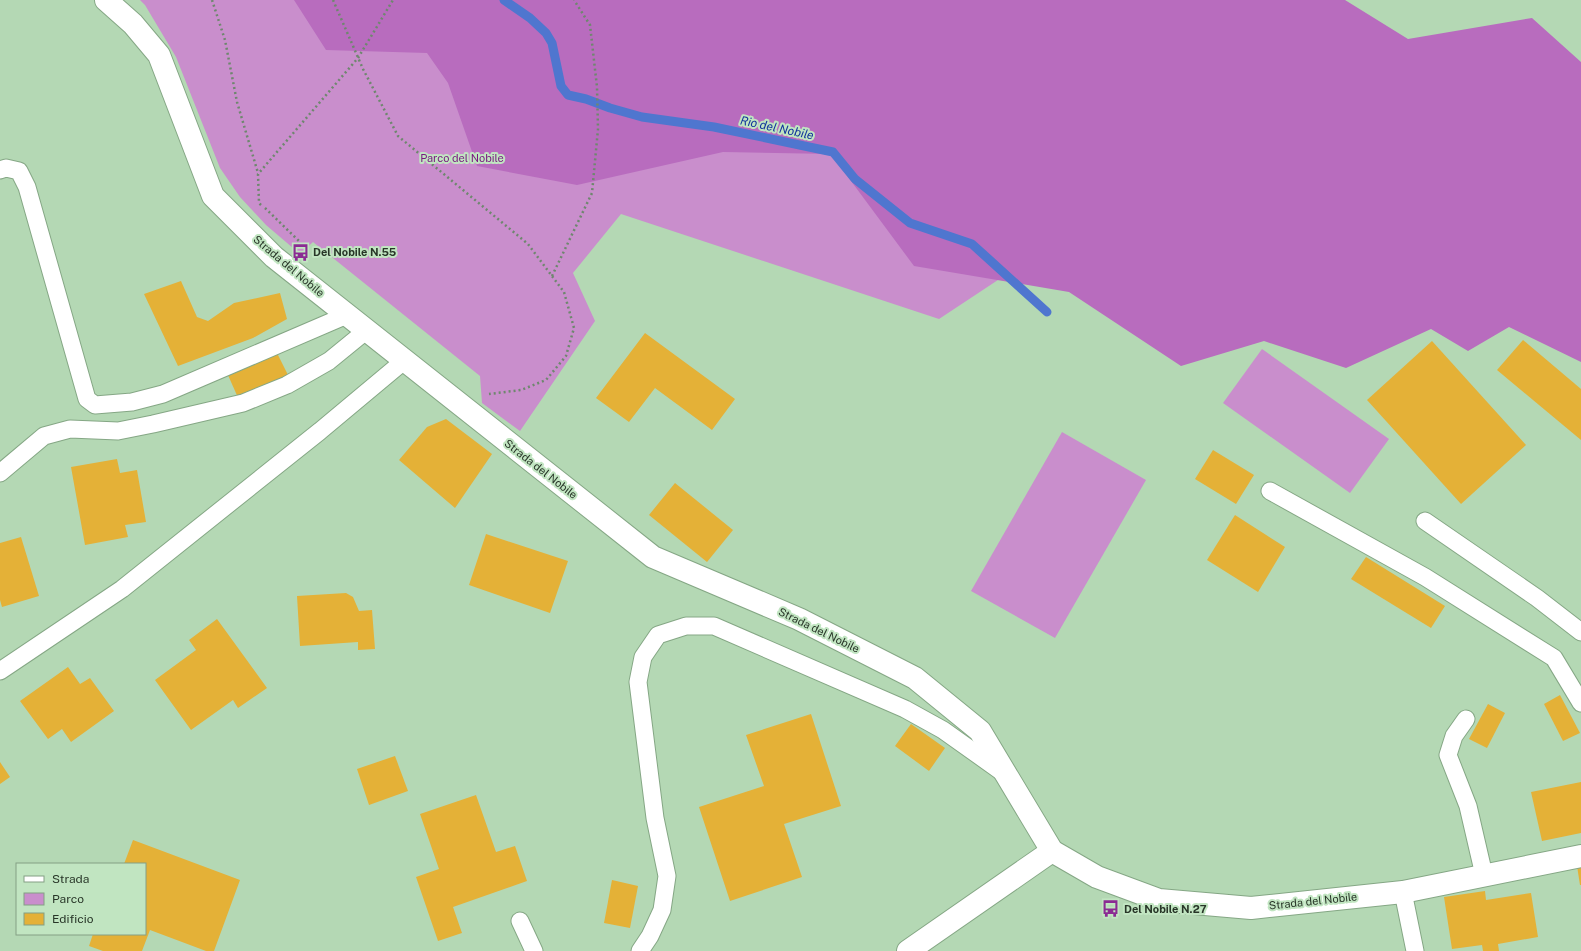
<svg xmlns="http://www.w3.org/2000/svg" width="1581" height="951" viewBox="0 0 1581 951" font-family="'Public Sans',sans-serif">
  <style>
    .green { fill: #c98ecc }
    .forest { fill: #b86cbe }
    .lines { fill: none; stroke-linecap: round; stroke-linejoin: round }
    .stream { stroke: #4f76cf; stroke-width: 9 }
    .building { fill: #e4b137 }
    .service-casing { stroke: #85a785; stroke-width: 19 }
    .minor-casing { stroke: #85a785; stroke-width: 24 }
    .path { stroke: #6e876e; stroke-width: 2.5; stroke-dasharray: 2 3; stroke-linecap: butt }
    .service { stroke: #fff; stroke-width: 17 }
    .minor { stroke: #fff; stroke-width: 22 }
    .labels { text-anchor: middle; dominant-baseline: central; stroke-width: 4; stroke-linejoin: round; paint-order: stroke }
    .park-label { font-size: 11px; fill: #791a80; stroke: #c1e5c1 }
    .poi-label { font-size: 11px; font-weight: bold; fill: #283628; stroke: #c1e5c1; text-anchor: start }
    .street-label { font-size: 11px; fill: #283628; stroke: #c1e5c1 }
    .water-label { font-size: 12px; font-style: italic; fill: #10339c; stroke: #c1e5c1 }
  </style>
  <rect width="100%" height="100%" fill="#b4d8b4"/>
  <g class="green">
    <path d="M 140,0 L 1269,0 L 1025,262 L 939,319 L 621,214 L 573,273 L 595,321 L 520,431 L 482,403 L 480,376 L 313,242 L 300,254 L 266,225 L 240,197 L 220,168 L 176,57 L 145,5 Z"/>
    <path d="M 1262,349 L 1389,439 L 1350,493 L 1223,403 Z"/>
    <path d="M 1062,432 L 1146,480 L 1055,638 L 971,591 Z"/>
  </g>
  <path class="forest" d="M 294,0 L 1345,0 L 1408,39 L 1532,18 L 1581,62 L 1581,362 L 1509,327 L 1468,351 L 1431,329 L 1346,368 L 1264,341 L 1181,366 L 1069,292 L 914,266 L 831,154 L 723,152 L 577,185 L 477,166 L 448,83 L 427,53 L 326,50 Z"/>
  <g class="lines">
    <path class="stream" d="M 504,0 L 530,18 L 546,33 L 552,43 L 561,86 L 568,95 L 586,99 L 610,108 L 642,117 L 714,127 L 833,152 L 855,179 L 910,223 L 972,244 L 1047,312"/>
  </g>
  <g class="building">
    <path d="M 181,281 L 197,317 L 208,321 L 234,303 L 280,293 L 287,319 L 253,338 L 178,366 L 144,294 Z"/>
    <path d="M 645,333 L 735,399 L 712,430 L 655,388 L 629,422 L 596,398 Z"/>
    <path d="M 1523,340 L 1581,389 L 1581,440 L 1497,370 Z"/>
    <path d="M 1432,341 L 1526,445 L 1461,504 L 1367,400 Z"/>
    <path d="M 277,353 L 289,377 L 239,400 L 228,375 Z"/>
    <path d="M 446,419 L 492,454 L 455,508 L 399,460 L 427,427 Z"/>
    <path d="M 1213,450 L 1254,475 L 1236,504 L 1195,479 Z"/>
    <path d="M 117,459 L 120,473 L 137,470 L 146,522 L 125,525 L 128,537 L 85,545 L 71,467 Z"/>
    <path d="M 675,483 L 733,530 L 707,562 L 649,515 Z"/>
    <path d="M 1235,515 L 1285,547 L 1258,592 L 1207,560 Z"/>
    <path d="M 486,534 L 568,561 L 550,613 L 469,585 Z"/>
    <path d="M 21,537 L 39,596 L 2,607 L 0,600 L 0,543 Z"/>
    <path d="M 1366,557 L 1445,606 L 1431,628 L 1351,579 Z"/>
    <path d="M 346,593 L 353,597 L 359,611 L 372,610 L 375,649 L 358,650 L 358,642 L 300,646 L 297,596 Z"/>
    <path d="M 217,619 L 267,688 L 238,708 L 233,700 L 191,730 L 155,680 L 196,650 L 189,640 Z"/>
    <path d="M 68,667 L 80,684 L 90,678 L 114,711 L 71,742 L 62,729 L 48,739 L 20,701 Z"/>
    <path d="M 1560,695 L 1580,733 L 1563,741 L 1544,704 Z"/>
    <path d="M 1488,704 L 1505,713 L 1487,748 L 1469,739 Z"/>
    <path d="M 811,714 L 841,806 L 784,824 L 802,877 L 730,901 L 699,807 L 764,786 L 746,735 Z"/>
    <path d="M 911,724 L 945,748 L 929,771 L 895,746 Z"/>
    <path d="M 395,756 L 408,791 L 369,805 L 357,769 Z"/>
    <path d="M 0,762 L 10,777 L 0,784 Z"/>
    <path d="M 1581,782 L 1581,833 L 1542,841 L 1531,792 Z"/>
    <path d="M 476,795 L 496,852 L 515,846 L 527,881 L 453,907 L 462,933 L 438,941 L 416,877 L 439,869 L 420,814 Z"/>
    <path d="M 133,840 L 240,880 L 214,951 L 206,951 L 150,930 L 142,951 L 103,951 L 89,946 L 93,934 L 145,934 L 145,864 L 124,864 Z"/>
    <path d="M 1581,865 L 1581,885 L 1580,885 L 1577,866 Z"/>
    <path d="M 612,880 L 638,886 L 630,928 L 604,923 Z"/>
    <path d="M 1485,891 L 1486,900 L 1531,893 L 1538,937 L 1498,944 L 1499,951 L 1483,951 L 1482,945 L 1452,949 L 1444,897 Z"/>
  </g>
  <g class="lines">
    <defs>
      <g id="service">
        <path d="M 0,170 L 6,168 L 19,171 L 27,187 L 87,399 L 95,405 L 132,402 L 163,394 L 347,315"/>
        <path d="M 0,473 L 44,436 L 70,429 L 118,431 L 153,424 L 243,403 L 287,385 L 329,361 L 367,330"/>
        <path d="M 1270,491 L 1425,577 L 1554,658 L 1581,703"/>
        <path d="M 1425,521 L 1537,598 L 1581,632"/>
        <path d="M 0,671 L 122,589 L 320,431 L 405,360"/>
        <path d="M 1466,719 L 1454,736 L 1448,755 L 1468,806 L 1484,875"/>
        <path d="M 1403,892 L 1415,951"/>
        <path d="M 520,921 L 534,951"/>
        <path d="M 640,951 L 650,936 L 662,910 L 667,876 L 655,818 L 638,682 L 643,657 L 658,635 L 686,626 L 714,626 L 905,709 L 943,730 L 1002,772"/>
      </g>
      <g id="minor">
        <path d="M 106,0 L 133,24 L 159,55 L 213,196 L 274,257 L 653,557 L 799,619 L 915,678 L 980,731 L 1052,851 L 1097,877 L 1159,900 L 1251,908 L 1403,892 L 1581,856"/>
        <path d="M 908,951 L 1052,851"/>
      </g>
    </defs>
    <use href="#service" class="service-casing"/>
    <use href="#minor" class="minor-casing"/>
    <g class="path">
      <path d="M 212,0 L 225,40 L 237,102 L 258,173"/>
      <path d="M 333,0 L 363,69 L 398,136 L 528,244 L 564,292 L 574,328 L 566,356 L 546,380 L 521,390 L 489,394"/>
      <path d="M 261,205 L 259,203 L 258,174 L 358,58 L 393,0"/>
      <path d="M 265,208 L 299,241"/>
      <path d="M 552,276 L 592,193 L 598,129 L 597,87 L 590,25 L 574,0"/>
    </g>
    <use href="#service" class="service"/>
    <use href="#minor" class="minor"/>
  </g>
  <defs>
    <symbol id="bus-bare" viewBox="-9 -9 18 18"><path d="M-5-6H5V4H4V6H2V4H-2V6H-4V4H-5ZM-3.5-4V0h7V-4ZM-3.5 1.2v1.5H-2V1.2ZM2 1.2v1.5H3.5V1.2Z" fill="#8b2b93" stroke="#c1e5c1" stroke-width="2.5" paint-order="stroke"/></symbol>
  </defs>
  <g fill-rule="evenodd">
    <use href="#bus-bare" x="288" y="240" width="25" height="25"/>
    <use href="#bus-bare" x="1098" y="896" width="25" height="25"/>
  </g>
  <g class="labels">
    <g class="park-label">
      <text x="462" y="158">Parco del Nobile</text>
    </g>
    <g class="poi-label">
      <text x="313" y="252">Del Nobile N.55</text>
      <text x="1124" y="909">Del Nobile N.27</text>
    </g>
    <g class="street-label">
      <text transform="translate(289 266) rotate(40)">Strada del Nobile</text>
      <text transform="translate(541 469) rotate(38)">Strada del Nobile</text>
      <text transform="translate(819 630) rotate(26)">Strada del Nobile</text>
      <text transform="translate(1313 901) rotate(-6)">Strada del Nobile</text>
    </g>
    <g class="water-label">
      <text transform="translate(777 128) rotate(12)">Rio del Nobile</text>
    </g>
  </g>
  <rect x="16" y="863" width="130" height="72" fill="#c1e5c1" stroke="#849f84"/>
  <rect x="24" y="876" width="20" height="6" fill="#ffffff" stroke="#849f84"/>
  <text x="52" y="883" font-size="12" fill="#283628">Strada</text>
  <rect x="24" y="893" width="20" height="12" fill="#c98ecc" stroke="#849f84"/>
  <text x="52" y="903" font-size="12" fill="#283628">Parco</text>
  <rect x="24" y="913" width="20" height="12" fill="#e4b137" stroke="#849f84"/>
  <text x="52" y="923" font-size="12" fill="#283628">Edificio</text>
</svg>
